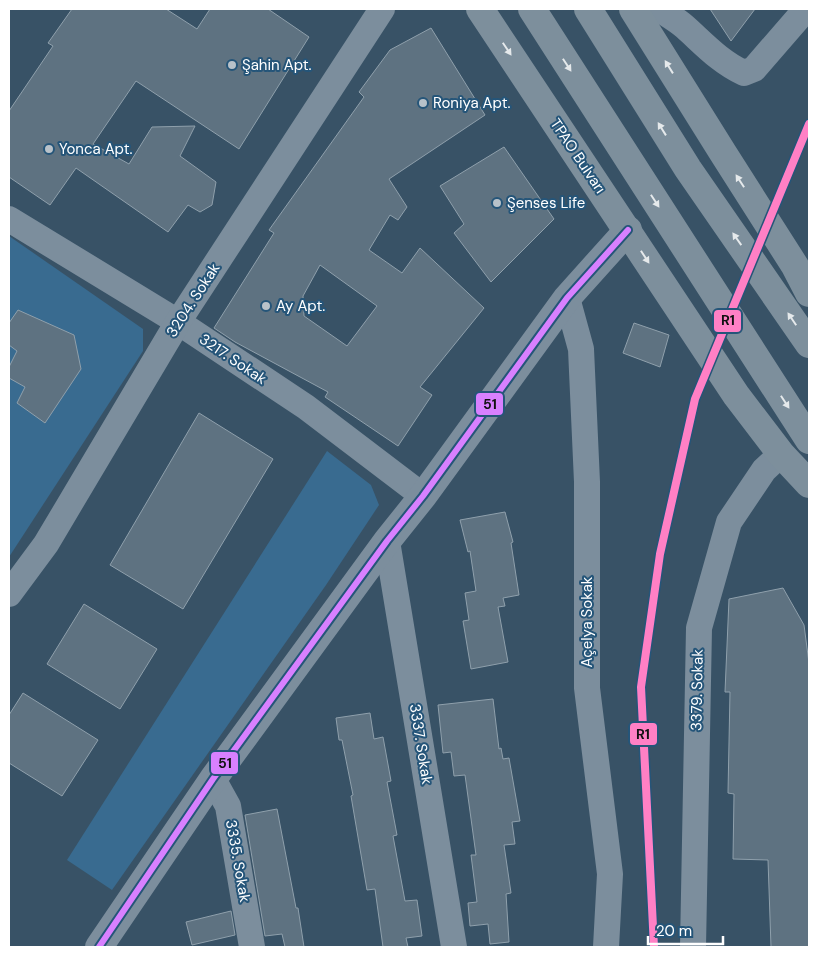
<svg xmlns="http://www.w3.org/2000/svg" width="818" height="956" viewBox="0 0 818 956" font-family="'DM Sans',sans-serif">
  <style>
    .green { fill: #396b90 }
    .building { fill: #5e7281; stroke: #8fa0ac; fill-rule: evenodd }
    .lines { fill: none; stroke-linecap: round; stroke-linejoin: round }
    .minor { stroke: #7c8e9d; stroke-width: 26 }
    .tertiary { stroke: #7c8e9d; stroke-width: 28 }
    .trunk { stroke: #7d8f9c; stroke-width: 28 }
    .bus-1-casing { stroke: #255579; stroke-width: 10 }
    .bus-1 { stroke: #d880ff; stroke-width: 6 }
    .rail-1-casing { stroke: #255579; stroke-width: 11 }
    .rail-1 { stroke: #ff80c5; stroke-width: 8 }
    .oneway { fill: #e5e9eb }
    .poi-dot { fill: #b9c2c9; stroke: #255579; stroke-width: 2 }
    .labels { text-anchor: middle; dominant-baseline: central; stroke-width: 4; stroke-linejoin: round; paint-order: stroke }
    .poi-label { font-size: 15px; fill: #fff; stroke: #255579; text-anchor: start }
    .street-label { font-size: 15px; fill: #fff; stroke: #255579 }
    .line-badge { stroke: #255579; stroke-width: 2 }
    .pale-badge-label { font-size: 14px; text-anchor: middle; font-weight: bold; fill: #111 }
  </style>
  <rect width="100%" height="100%" fill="#385266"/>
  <g class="green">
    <path d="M 9,236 L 143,329 L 143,351 L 9,557 Z"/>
    <path d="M 327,451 L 371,485 L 379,505 L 326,585 L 112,890 L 67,860 Z"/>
  </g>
  <g class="building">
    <path d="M 72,9 L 166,9 L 197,29 L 210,9 L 268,9 L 309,37 L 239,149 L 136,81 L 93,144 L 129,164 L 152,127 L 195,126 L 180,156 L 216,182 L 212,205 L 200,212 L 188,205 L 168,232 L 76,168 L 50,205 L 9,177 L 9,111 L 53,46 L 48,43 Z"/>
    <path d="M 710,9 L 755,9 L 731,41 Z"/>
    <path d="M 431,28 L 485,115 L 389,179 L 407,207 L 398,220 L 390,215 L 369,250 L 402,273 L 420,248 L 484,308 L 420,387 L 432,395 L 398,446 L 325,397 L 328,392 L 235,342 L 214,328 L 274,233 L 269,230 L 364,97 L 359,92 L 390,50 ZM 320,265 L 377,306 L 347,346 L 304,316 L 303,296 Z"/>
    <path d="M 504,147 L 554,219 L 491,282 L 454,233 L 464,224 L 440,186 Z"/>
    <path d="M 18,310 L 74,335 L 81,369 L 45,423 L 17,403 L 25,387 L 9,378 L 9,367 L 17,351 L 9,345 L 9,323 Z"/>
    <path d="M 634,323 L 669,335 L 660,367 L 623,353 Z"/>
    <path d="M 199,413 L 273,459 L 183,609 L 110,565 Z"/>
    <path d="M 505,512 L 513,542 L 511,543 L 519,595 L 503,598 L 505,606 L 498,607 L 508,662 L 471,669 L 463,621 L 469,620 L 465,593 L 476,591 L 470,551 L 468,552 L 460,520 Z"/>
    <path d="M 783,588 L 804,625 L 809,663 L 809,947 L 771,947 L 768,860 L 733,859 L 734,794 L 728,793 L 730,692 L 725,692 L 729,599 Z"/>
    <path d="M 84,604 L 157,649 L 120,709 L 47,664 Z"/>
    <path d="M 23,693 L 98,740 L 62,796 L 9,763 L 9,715 Z"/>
    <path d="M 493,699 L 499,749 L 501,748 L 503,759 L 509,758 L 520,821 L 512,822 L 515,844 L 504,845 L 511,893 L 506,894 L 509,942 L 490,944 L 488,924 L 470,926 L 468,903 L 477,902 L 471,855 L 476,855 L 465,775 L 454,776 L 451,752 L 443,753 L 438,705 Z"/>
    <path d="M 370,713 L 374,739 L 383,737 L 391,781 L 387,782 L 397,835 L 393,836 L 405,901 L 417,900 L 422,936 L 406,938 L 408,947 L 383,947 L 375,889 L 367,890 L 351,796 L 353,795 L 342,740 L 339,740 L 336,718 Z"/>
    <path d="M 277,809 L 296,908 L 298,908 L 304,947 L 285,947 L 282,934 L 265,936 L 245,815 Z"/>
    <path d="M 231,911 L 235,935 L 192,945 L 186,922 Z"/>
  </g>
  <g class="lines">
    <g class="minor">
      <path d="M 659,9 C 668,15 677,20 685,27 C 704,44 720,62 744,73 L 754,69 L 806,9"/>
      <path d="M 9,219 L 178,322 L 306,407 L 423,496"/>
      <path d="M 567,298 L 581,349 L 587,482 L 587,688 L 610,874 L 606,947"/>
      <path d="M 387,541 L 454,947"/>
      <path d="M 9,594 L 46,544 L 178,322 L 382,9"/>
      <path d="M 213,779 L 228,806 L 252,947"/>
      <path d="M 693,947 L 699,628 L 729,522 L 764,470 L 781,454"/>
    </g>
    <path class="tertiary" d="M 99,947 L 213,779 L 387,541 L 423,496 L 567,298 L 628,230"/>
    <g class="trunk">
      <path d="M 480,9 L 736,395 L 781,454 L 809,484"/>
      <path d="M 532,9 L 809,440"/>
      <path d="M 588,9 L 688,169 L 809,344"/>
      <path d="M 633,9 L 723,153 L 795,266 L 809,293"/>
    </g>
    <defs>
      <path id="bus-1" d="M 99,947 L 213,779 L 387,541 L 423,496 L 567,298 L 628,230"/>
    </defs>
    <use href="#bus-1" class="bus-1-casing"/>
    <use href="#bus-1" class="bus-1"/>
    <defs>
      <path id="rail-1" d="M 654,947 L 641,687 L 660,554 L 695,399 L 809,124"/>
    </defs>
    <use href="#rail-1" class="rail-1-casing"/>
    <use href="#rail-1" class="rail-1"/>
  </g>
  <defs><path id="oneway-solid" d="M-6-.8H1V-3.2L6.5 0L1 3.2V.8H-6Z" transform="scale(1.25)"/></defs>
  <g class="oneway">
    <use href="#oneway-solid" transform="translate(507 49) rotate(56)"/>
    <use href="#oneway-solid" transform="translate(567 65) rotate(57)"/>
    <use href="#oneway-solid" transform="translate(669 67) rotate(-122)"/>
    <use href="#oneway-solid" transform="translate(662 129) rotate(-122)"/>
    <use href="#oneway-solid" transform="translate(740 181) rotate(-123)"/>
    <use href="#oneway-solid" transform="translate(655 201) rotate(57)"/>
    <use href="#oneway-solid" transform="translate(737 239) rotate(-125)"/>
    <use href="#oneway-solid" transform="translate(645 257) rotate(57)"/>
    <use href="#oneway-solid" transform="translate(792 319) rotate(-124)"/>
    <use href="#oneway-solid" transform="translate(785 402) rotate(57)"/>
  </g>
  <g class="poi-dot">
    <circle cx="232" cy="65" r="5"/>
    <circle cx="423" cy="103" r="5"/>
    <circle cx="49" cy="149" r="5"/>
    <circle cx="497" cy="203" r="5"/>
    <circle cx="266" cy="306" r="5"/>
  </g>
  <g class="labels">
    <g class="poi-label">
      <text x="242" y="65">Şahin Apt.</text>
      <text x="433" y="103">Roniya Apt.</text>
      <text x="59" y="149">Yonca Apt.</text>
      <text x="507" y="203">Şenses Life</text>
      <text x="276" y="306">Ay Apt.</text>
    </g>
    <g class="street-label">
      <text transform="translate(578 156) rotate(56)">TPAO Bulvarı</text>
      <text transform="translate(193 300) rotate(-57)">3204. Sokak</text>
      <text transform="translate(233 359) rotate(34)">3217. Sokak</text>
      <text transform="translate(587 622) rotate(-90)">Açelya Sokak</text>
      <text transform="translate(697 690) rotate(-89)">3379. Sokak</text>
      <text transform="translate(421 744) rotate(81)">3337. Sokak</text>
      <text transform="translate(238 861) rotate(80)">3335. Sokak</text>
    </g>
  </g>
  <g class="line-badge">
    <rect x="713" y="309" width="29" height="24" rx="5" fill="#ff80c5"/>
    <rect x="475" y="392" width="29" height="24" rx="5" fill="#d880ff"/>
    <rect x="629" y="722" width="29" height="24" rx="5" fill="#ff80c5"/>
    <rect x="210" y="751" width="29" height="24" rx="5" fill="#d880ff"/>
  </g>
  <g class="pale-badge-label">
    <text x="728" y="325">R1</text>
    <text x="490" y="409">51</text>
    <text x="643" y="739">R1</text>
    <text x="225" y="768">51</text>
  </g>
  <rect width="818" height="956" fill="none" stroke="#ffffff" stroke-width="20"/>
  <path d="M648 936v8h75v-8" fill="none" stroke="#ffffff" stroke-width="2.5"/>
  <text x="656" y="936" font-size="15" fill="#ffffff" stroke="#255579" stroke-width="4" paint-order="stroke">20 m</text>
</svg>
